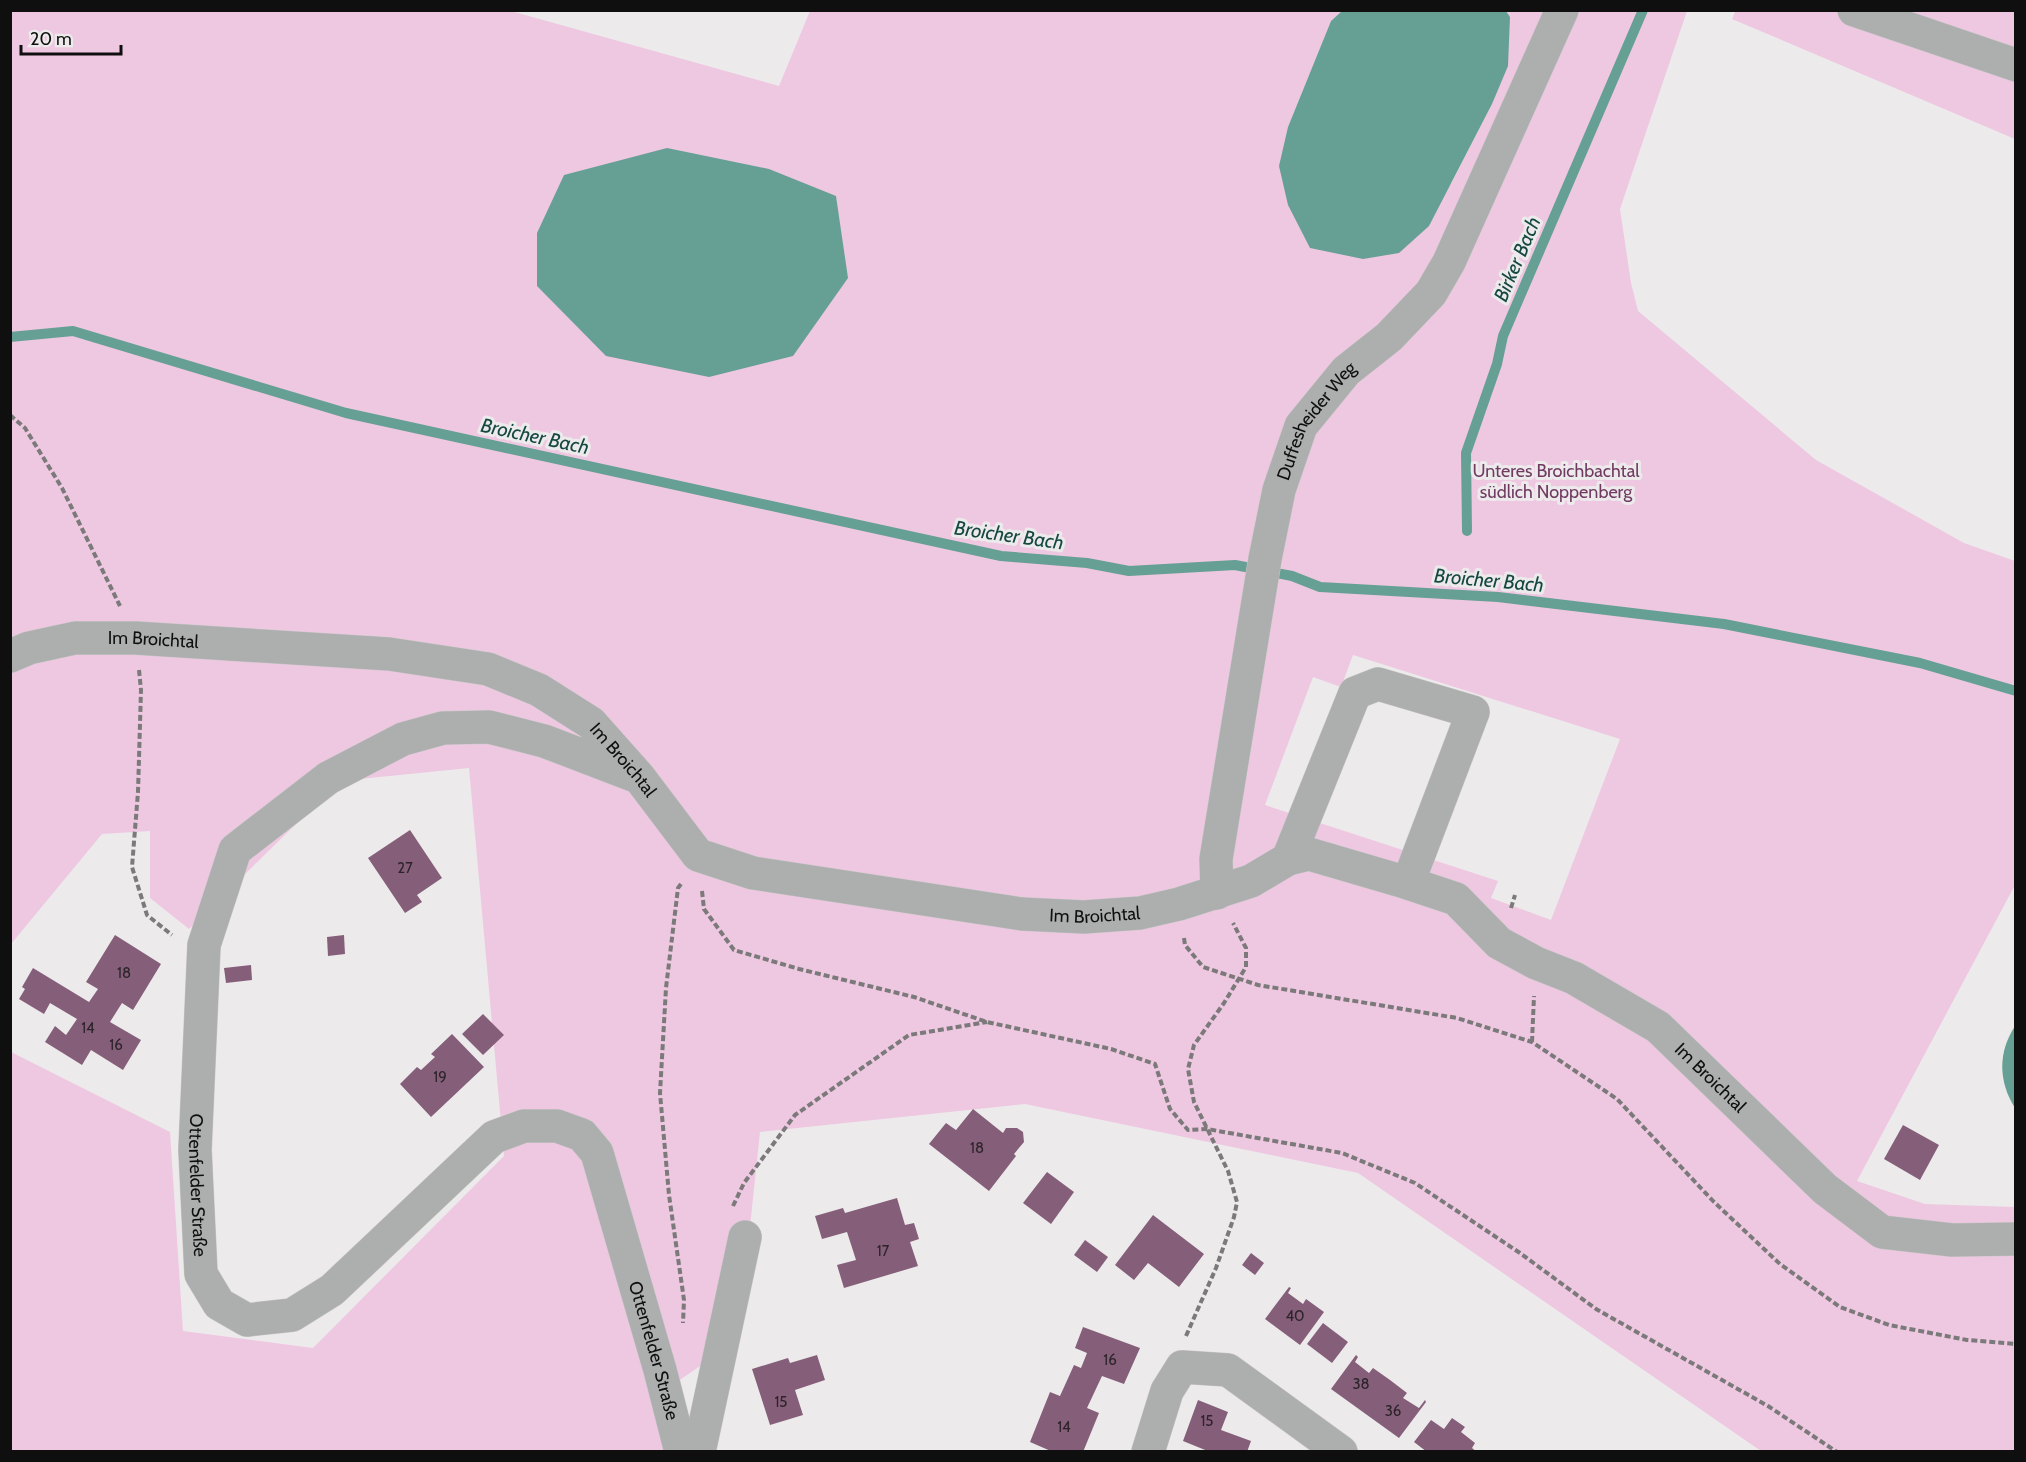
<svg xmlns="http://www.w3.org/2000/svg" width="2026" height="1462" viewBox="0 0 2026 1462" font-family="Cabin,sans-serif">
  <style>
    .green { fill: #eec8e1; fill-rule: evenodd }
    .water { fill: #669f94 }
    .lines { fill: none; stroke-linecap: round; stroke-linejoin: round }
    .stream { stroke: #669f94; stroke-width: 10 }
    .building { fill: #855f79 }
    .minor-casing { stroke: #cac7c9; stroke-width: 34 }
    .path { stroke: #7b797a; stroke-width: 4; stroke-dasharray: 6 3; stroke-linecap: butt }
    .minor { stroke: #adaeae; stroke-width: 33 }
    .labels { text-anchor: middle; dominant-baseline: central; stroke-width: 6; stroke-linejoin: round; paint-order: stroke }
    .number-label { font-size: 15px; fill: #2d232a }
    .street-label { font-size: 18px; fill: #100f0f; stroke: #edeaec }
    .park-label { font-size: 18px; fill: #713b61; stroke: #edeaec }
    .water-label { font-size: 20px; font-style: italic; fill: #154840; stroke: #edeaec }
  </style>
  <rect width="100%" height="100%" fill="#edeaec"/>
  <g class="green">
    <path d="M 1736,10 L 2015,11 L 2015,139 L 1732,19 Z"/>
    <path d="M 11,11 L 511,11 L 779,86 L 810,11 L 1342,11 L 1331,21 L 1288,127 L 1451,184 L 1492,104 L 1510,17 L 1506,11 L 1687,11 L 1620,209 L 1631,283 L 1638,311 L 1816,460 L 1964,543 L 2015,561 L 2015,885 L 1857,1181 L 1925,1204 L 2015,1207 L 2015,1451 L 1761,1451 L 1358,1173 L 1025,1104 L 760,1132 L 738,1340 L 652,1399 L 665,1451 L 11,1451 L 11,1052 L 170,1132 L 183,1331 L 313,1348 L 504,1156 L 469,768 L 340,781 L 189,929 L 150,898 L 150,831 L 102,834 L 11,944 ZM 1353,655 L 1620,739 L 1551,920 L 1491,898 L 1498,881 L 1265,805 L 1313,677 L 1341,687 Z"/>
  </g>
  <g class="water">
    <path d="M 1506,11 L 1510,17 L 1508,66 L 1492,104 L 1429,226 L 1399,253 L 1363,259 L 1310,248 L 1288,205 L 1279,166 L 1288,127 L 1331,21 L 1342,11 Z"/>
    <path d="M 667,148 L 769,169 L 836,196 L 848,278 L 793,356 L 709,377 L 606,356 L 537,286 L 537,233 L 564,175 Z"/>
    <path d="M 2015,1026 L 2015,1108 C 1998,1081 1998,1052 2015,1026 Z"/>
  </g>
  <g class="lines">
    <g class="stream">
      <path d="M 10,337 L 73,331 L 346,413 L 1001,556 L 1087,563 L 1129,571 L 1235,565 L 1292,576 L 1320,587 L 1498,597 L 1724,624 L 1920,663 L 2016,691"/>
      <path d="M 1467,531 L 1466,453 L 1497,364 L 1503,336 L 1643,10"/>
    </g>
  </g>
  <g class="building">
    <path d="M 410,830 L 442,878 L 417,895 L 422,902 L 405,913 L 368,858 Z"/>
    <path d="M 115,935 L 161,964 L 133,1010 L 122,1003 L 110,1022 L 141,1040 L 123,1070 L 91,1050 L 82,1065 L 45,1042 L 55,1026 L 66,1035 L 77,1019 L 50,1003 L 44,1014 L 19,999 L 25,989 L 22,987 L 33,968 L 89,1002 L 98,989 L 86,982 Z"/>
    <path d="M 344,935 L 345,954 L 328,956 L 327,937 Z"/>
    <path d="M 251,965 L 252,980 L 226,983 L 224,968 Z"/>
    <path d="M 483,1014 L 504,1035 L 483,1055 L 462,1034 Z"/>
    <path d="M 452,1034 L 484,1067 L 431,1117 L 400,1084 L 417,1067 L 421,1070 L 435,1057 L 431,1054 Z"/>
    <path d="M 973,1109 L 1003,1133 L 1006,1128 L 1017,1128 L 1023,1132 L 1024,1142 L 1014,1154 L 1016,1156 L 989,1191 L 929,1144 L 946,1123 L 956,1130 Z"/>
    <path d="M 1903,1125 L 1939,1145 L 1920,1180 L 1884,1159 Z"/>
    <path d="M 1047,1172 L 1074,1192 L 1051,1224 L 1023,1203 Z"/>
    <path d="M 897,1198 L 905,1225 L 914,1223 L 919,1239 L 910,1242 L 918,1266 L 844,1288 L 837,1265 L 856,1260 L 847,1232 L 822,1239 L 815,1216 L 843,1208 L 845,1213 Z"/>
    <path d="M 1153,1215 L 1204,1254 L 1179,1287 L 1148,1263 L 1134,1280 L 1115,1265 Z"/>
    <path d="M 1085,1240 L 1108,1257 L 1097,1272 L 1074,1255 Z"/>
    <path d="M 1251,1253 L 1264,1263 L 1255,1275 L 1242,1265 Z"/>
    <path d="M 1289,1287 L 1291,1288 L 1288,1293 L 1303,1304 L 1306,1299 L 1324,1312 L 1300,1345 L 1265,1319 Z"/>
    <path d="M 1323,1323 L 1348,1342 L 1332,1363 L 1307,1344 Z"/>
    <path d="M 1083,1327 L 1140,1348 L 1124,1384 L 1102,1376 L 1087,1408 L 1099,1413 L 1083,1452 L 1053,1452 L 1030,1442 L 1050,1392 L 1060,1396 L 1074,1365 L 1081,1368 L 1087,1353 L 1075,1348 Z"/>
    <path d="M 817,1355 L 825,1380 L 795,1390 L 803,1415 L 770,1425 L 752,1369 L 788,1358 L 790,1363 Z"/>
    <path d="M 1356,1355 L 1358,1357 L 1355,1362 L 1369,1373 L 1373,1368 L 1390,1380 L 1407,1393 L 1403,1398 L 1419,1408 L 1425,1400 L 1426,1402 L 1399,1438 L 1331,1389 Z"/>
    <path d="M 1198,1400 L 1228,1412 L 1221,1430 L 1251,1441 L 1247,1452 L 1210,1452 L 1183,1441 Z"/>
    <path d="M 1452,1418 L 1465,1427 L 1461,1432 L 1475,1443 L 1472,1448 L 1477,1452 L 1427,1452 L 1414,1442 L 1431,1420 L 1444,1429 Z"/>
  </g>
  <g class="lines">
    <defs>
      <g id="minor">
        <path d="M 1854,10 L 2016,65"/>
        <path id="s1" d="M 10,656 L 29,648 L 75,638 L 135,638 L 389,654 L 488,669 L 539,690 L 591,723 L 639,777 L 698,855 L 753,873 L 1022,914 L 1084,917 L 1140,913 L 1179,904 L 1251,881 L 1288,859 L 1309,854 L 1408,883 L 1456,899 L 1499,943 L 1536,963 L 1574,978 L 1658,1027 L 1825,1189 L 1882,1232 L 1952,1240 L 2016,1239"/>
        <path id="s2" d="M 633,775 L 544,741 L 489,727 L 443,728 L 403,739 L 328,778 L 235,850 L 204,945 L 195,1150 L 201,1274 L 219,1304 L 247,1320 L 292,1315 L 332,1290 L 494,1137 L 524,1126 L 557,1126 L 582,1135 L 597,1153 L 660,1370 L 681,1452"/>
        <path d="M 1288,859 L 1355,693 L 1378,684 L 1473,712 L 1408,883"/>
        <path id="s3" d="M 1217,893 L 1216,859 L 1265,559 L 1279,490 L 1301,426 L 1346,371 L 1389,337 L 1431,293 L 1449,262 L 1562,10"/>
        <path d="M 699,1452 L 745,1237"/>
        <path d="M 1148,1452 L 1167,1391 L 1182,1367 L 1228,1370 L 1341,1452"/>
      </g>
    </defs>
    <use href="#minor" class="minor-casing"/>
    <g class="path">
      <path d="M 10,415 L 25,428 L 62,488 L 120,606"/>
      <path d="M 139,670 L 141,690 L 138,792 L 132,867 L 147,915 L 172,935"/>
      <path d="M 681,884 L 678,888 L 666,988 L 660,1093 L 669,1195 L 684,1300 L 683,1323"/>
      <path d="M 702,891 L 704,909 L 734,950 L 799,969 L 914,997 L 987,1022 L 1111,1049 L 1155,1064 L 1170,1109 L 1188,1130 L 1207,1129 L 1342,1153 L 1415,1183 L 1520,1253 L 1596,1309 L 1768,1406 L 1837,1452"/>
      <path d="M 1511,908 L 1515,895"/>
      <path d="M 1184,938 L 1185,945 L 1203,967 L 1258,985 L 1457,1018 L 1532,1042 L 1617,1099 L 1714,1202 L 1780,1264 L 1840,1307 L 1889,1325 L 1967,1340 L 2016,1344"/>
      <path d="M 1532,1042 L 1534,996"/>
      <path d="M 733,1206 L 744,1183 L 795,1115 L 909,1035 L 987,1022"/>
      <path d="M 1186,1336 L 1216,1268 L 1234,1217 L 1237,1202 L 1228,1171 L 1194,1102 L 1188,1069 L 1194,1045 L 1224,1003 L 1246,967 L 1246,948 L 1233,923"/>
    </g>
    <use href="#minor" class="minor"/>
  </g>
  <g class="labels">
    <g class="number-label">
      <text x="405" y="868">27</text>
      <text x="124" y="973">18</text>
      <text x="88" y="1028">14</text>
      <text x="116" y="1045">16</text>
      <text x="440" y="1077">19</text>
      <text x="977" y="1148">18</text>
      <text x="883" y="1251">17</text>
      <text x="1295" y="1316">40</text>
      <text x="1110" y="1360">16</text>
      <text x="1361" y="1384">38</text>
      <text x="781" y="1402">15</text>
      <text x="1393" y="1411">36</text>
      <text x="1207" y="1421">15</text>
      <text x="1064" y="1427">14</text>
    </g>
    <g class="street-label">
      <text stroke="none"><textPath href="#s3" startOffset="488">Duffesheider Weg</textPath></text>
      <text stroke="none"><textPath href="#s1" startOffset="146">Im Broichtal</textPath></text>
      <text stroke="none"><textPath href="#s1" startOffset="648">Im Broichtal</textPath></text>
      <text stroke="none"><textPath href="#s1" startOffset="1172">Im Broichtal</textPath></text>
      <text stroke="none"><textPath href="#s1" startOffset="1866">Im Broichtal</textPath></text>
      <text stroke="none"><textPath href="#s2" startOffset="782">Ottenfelder Straße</textPath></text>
      <text stroke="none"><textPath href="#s2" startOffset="1574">Ottenfelder Straße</textPath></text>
    </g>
    <g class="park-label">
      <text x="1556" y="471">Unteres Broichbachtal<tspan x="1556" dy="21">südlich Noppenberg</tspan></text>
    </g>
    <g class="water-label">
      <text transform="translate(1517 259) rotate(-67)">Birker Bach</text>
      <text transform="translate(535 436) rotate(12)">Broicher Bach</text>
      <text transform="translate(1009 535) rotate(8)">Broicher Bach</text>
      <text transform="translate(1489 580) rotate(5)">Broicher Bach</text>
    </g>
  </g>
  <rect width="2026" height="1462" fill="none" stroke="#100f0f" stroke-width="24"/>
  <path d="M21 45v9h100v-9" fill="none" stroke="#100f0f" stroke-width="3"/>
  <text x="30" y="45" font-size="18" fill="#100f0f" stroke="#edeaec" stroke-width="4.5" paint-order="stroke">20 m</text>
</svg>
